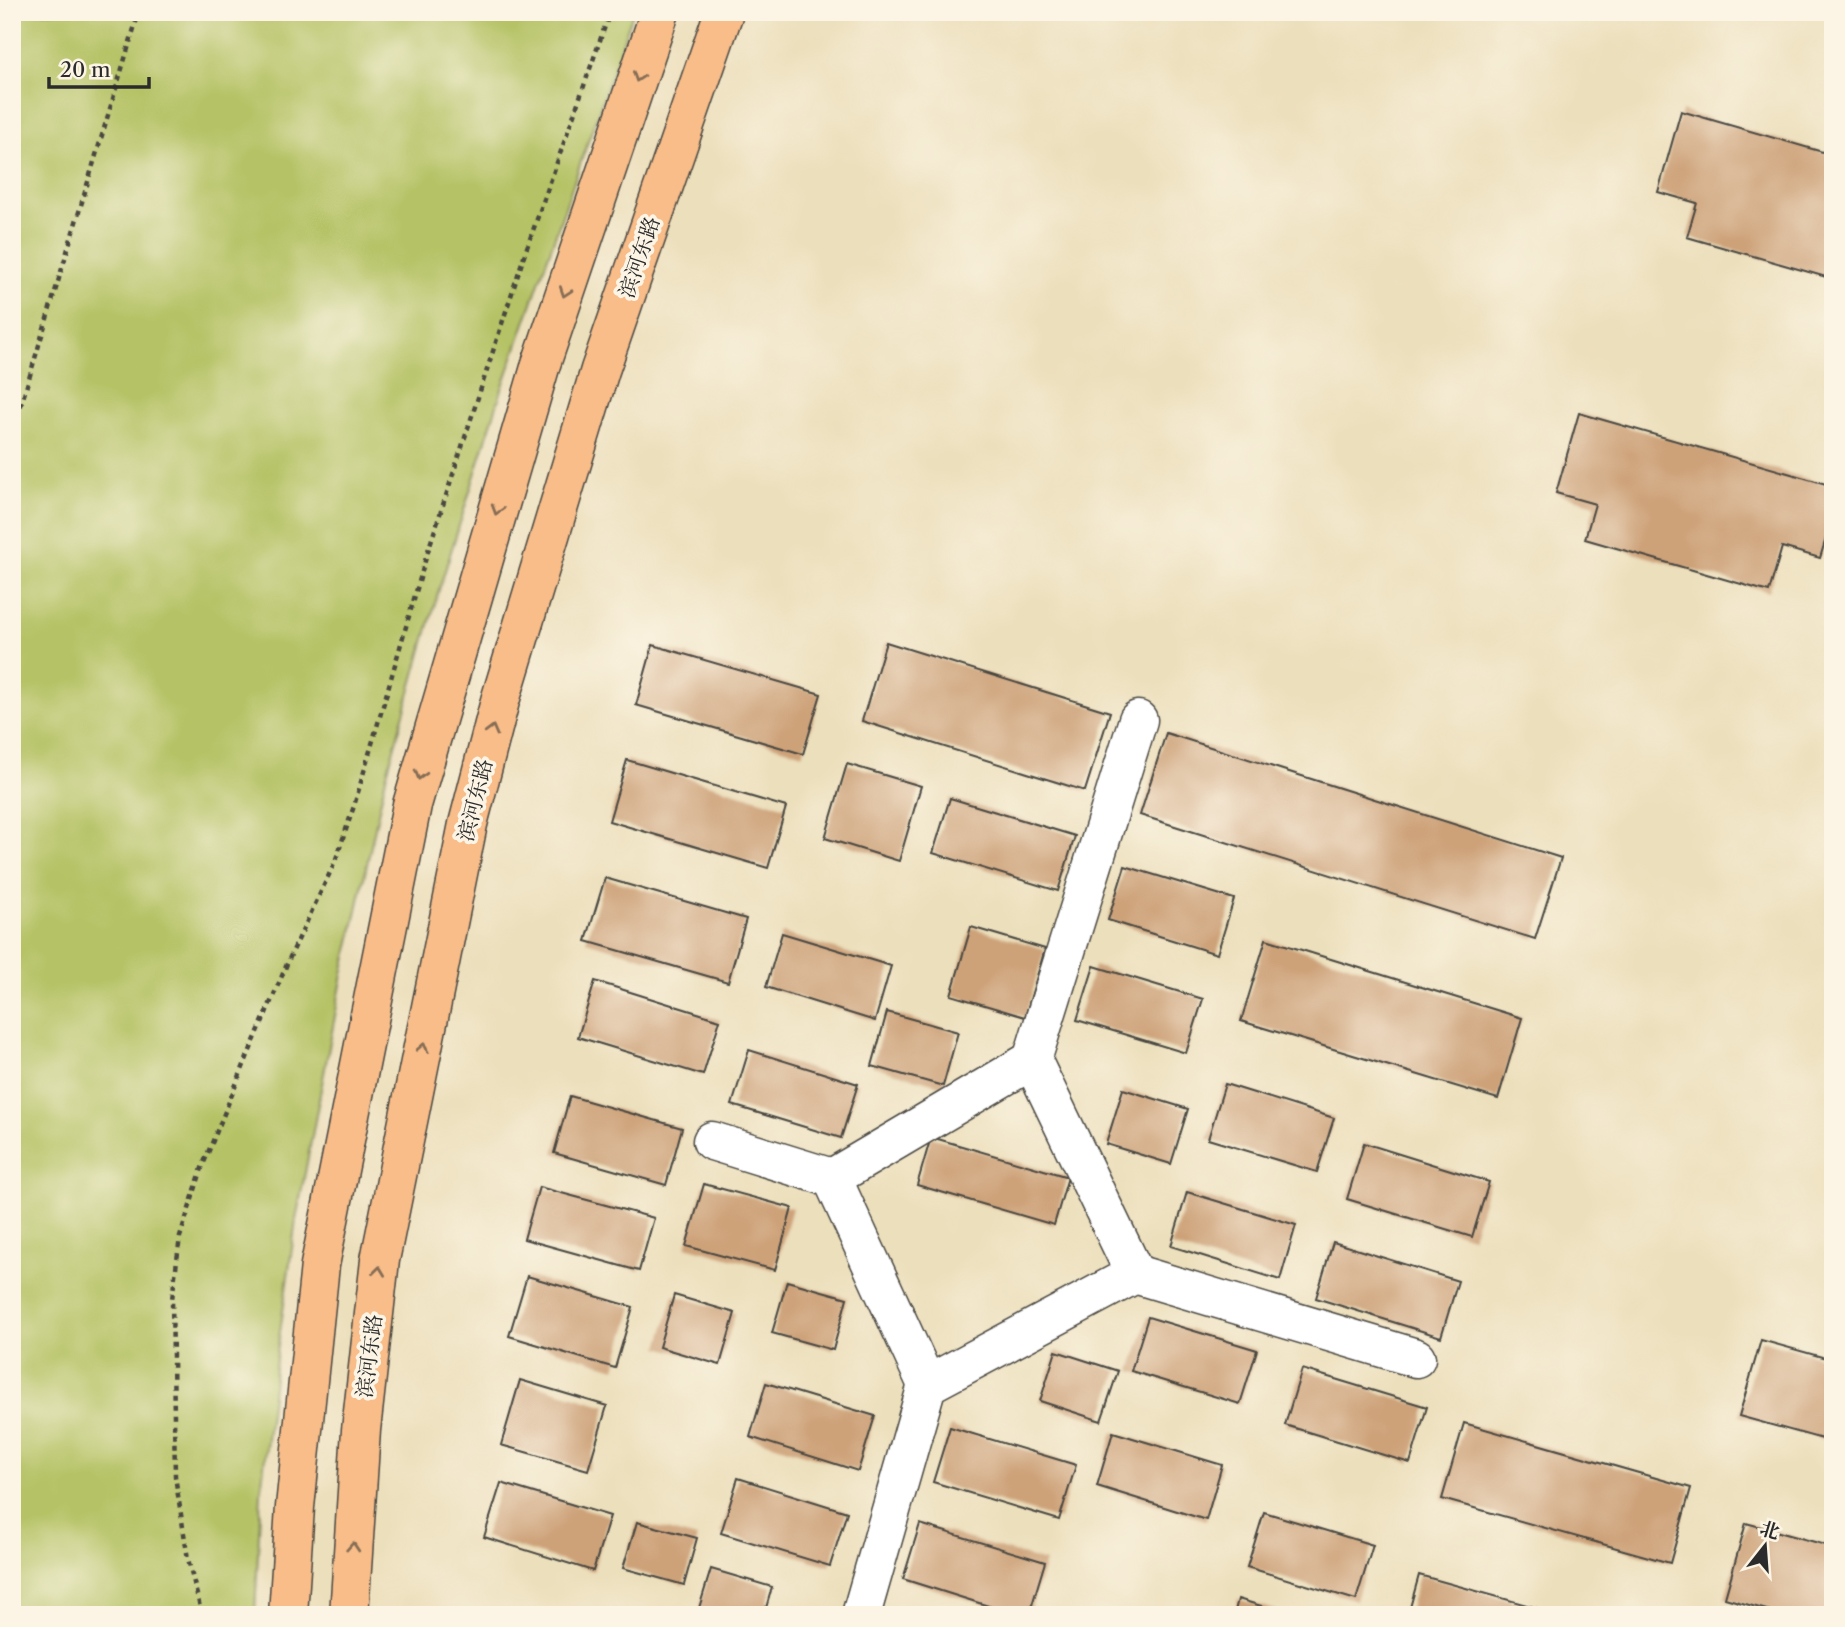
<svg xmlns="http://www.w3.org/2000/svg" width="1845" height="1627" viewBox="0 0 1845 1627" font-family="'Libre Caslon Text','Noto Serif SC',serif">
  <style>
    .green { fill: #b5c265; stroke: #707648; stroke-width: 2 }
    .building { fill: #cda279 }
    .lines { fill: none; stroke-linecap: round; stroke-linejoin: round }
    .minor-casing { stroke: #484641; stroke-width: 41 }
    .major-casing { stroke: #484641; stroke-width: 41 }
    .path { stroke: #484641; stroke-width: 4.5; stroke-dasharray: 5 5; stroke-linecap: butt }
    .minor { stroke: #fff; stroke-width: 38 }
    .major { stroke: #f8bd89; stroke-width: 38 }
    .oneway { stroke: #876d55 }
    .labels { text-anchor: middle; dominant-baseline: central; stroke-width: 7; stroke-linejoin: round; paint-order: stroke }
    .street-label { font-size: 21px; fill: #2b2b2b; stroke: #fcf5e5 }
  </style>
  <rect width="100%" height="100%" fill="#fcf5e5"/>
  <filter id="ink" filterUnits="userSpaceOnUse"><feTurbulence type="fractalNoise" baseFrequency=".0143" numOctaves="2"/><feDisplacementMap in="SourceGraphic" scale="14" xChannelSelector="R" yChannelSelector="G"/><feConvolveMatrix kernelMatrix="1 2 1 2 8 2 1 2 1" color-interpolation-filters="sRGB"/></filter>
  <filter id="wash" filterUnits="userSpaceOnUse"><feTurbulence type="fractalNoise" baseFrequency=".00686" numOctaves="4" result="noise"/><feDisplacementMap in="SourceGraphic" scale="28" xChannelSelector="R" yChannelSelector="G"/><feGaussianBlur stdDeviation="1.57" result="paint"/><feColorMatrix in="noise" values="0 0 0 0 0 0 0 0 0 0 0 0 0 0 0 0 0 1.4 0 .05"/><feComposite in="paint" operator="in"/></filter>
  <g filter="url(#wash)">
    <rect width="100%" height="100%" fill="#ecdfbc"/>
    <path class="green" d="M 12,12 L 633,12 L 502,389 L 438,593 L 386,777 L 343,974 L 296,1220 L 276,1360 L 261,1492 L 255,1615 L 12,1615 Z"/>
    <g id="blocks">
      <g class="building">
        <path d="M 1681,111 L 1833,155 L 1833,279 L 1687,237 L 1697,203 L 1658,192 Z"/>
        <path d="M 1579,413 L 1833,486 L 1833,515 L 1820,558 L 1782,547 L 1769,592 L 1585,539 L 1595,504 L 1556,493 Z"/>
        <path d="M 886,642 L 1110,712 L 1085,791 L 862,721 Z"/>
        <path d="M 653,645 L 821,694 L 803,754 L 636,705 Z"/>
        <path d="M 1166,733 L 1561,858 L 1535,939 L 1140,815 Z"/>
        <path d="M 627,760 L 786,807 L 768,868 L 609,821 Z"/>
        <path d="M 847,764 L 921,786 L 899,861 L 825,838 Z"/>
        <path d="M 950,798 L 1075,836 L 1058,891 L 933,853 Z"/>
        <path d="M 1125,866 L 1234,899 L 1217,954 L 1108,920 Z"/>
        <path d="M 605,878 L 746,919 L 728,982 L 586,941 Z"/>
        <path d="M 971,927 L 1045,949 L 1025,1017 L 951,995 Z"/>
        <path d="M 782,933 L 891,966 L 875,1021 L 766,987 Z"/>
        <path d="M 1266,939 L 1522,1018 L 1498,1099 L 1241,1021 Z"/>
        <path d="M 1094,966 L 1203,999 L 1186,1053 L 1077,1020 Z"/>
        <path d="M 595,981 L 720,1020 L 703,1075 L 578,1037 Z"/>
        <path d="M 887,1012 L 958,1032 L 943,1086 L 872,1066 Z"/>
        <path d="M 749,1050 L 858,1084 L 841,1138 L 732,1105 Z"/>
        <path d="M 1225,1084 L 1334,1118 L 1317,1172 L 1208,1139 Z"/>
        <path d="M 1123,1089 L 1188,1109 L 1171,1164 L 1106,1144 Z"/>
        <path d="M 570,1096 L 682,1128 L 666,1185 L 554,1153 Z"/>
        <path d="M 931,1137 L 1068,1177 L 1054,1225 L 917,1185 Z"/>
        <path d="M 1364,1143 L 1489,1182 L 1472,1237 L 1347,1199 Z"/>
        <path d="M 704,1184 L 792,1208 L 775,1270 L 686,1246 Z"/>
        <path d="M 539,1187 L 654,1218 L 639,1271 L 524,1239 Z"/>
        <path d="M 1187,1192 L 1296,1225 L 1280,1280 L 1171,1246 Z"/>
        <path d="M 1333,1242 L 1458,1281 L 1441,1337 L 1316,1298 Z"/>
        <path d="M 527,1276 L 633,1307 L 615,1368 L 509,1336 Z"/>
        <path d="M 787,1281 L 847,1298 L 833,1350 L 772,1333 Z"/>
        <path d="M 674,1295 L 735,1313 L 720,1365 L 659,1347 Z"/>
        <path d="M 1148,1317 L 1257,1350 L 1240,1404 L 1131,1371 Z"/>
        <path d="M 1761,1340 L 1833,1360 L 1833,1442 L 1739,1416 Z"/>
        <path d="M 1056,1351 L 1118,1371 L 1101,1421 L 1040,1401 Z"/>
        <path d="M 1302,1369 L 1427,1407 L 1410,1463 L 1285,1425 Z"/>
        <path d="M 520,1380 L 607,1406 L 588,1470 L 501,1445 Z"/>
        <path d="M 766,1383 L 875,1416 L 858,1471 L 750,1437 Z"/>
        <path d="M 1464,1423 L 1691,1488 L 1670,1563 L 1442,1499 Z"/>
        <path d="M 950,1427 L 1076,1465 L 1059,1520 L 933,1482 Z"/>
        <path d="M 1113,1432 L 1222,1465 L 1206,1520 L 1097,1486 Z"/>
        <path d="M 738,1478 L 847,1512 L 830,1566 L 721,1533 Z"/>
        <path d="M 501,1483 L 610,1516 L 593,1571 L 484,1537 Z"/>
        <path d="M 1264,1512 L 1373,1545 L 1356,1600 L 1247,1567 Z"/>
        <path d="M 637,1522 L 697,1538 L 684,1585 L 623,1568 Z"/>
        <path d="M 1746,1523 L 1833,1547 L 1833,1615 L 1784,1615 L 1725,1598 Z"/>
        <path d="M 920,1524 L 1045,1562 L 1029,1615 L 1017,1615 L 903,1579 Z"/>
        <path d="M 711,1569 L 772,1587 L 764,1615 L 721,1615 L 699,1608 Z"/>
        <path d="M 1419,1575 L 1559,1614 L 1558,1615 L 1408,1615 Z"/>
        <path d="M 1238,1599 L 1288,1614 L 1287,1615 L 1234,1615 Z"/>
      </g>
    </g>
  </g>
  <g filter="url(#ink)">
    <use href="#blocks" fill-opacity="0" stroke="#484641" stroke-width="2"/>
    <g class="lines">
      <defs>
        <g id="minor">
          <path d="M 712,1141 L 832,1178"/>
          <path d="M 1135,1274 L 1416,1358"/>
          <path d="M 927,1385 L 832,1178 L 1032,1060"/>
          <path d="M 861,1615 L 927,1385 L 1135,1274 L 1032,1060 L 1138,720"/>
        </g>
        <g id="major">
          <path d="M 288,1615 L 295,1507 L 320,1265 L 412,805 L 541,364 L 660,12"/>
          <path d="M 349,1615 L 361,1430 L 380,1260 L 468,824 L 500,701 L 600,370 L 724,12"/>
        </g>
      </defs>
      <use href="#minor" class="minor-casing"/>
      <use href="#major" class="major-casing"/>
      <g class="path">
        <path d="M 12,435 L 139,12"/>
        <path d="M 202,1615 L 188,1559 L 175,1476 L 172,1299 L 180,1237 L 203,1165 L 249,1053 L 290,957 L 335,862 L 354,806 L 427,554 L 524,256 L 610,12"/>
      </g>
      <use href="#minor" class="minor"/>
      <use href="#major" class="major"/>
    </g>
    <defs><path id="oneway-chevron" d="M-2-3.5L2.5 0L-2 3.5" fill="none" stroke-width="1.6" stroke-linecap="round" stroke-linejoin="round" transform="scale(1.75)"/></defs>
    <g class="oneway">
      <use href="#oneway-chevron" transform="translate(638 77) rotate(109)"/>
      <use href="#oneway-chevron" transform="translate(565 292) rotate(109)"/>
      <use href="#oneway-chevron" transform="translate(497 510) rotate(107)"/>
      <use href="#oneway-chevron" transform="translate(492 730) rotate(-75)"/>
      <use href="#oneway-chevron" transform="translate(420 775) rotate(106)"/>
      <use href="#oneway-chevron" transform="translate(423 1048) rotate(-79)"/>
      <use href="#oneway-chevron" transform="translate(379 1271) rotate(-83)"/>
      <use href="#oneway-chevron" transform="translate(353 1547) rotate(-86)"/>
    </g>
  </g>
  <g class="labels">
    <g class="street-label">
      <text transform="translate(639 257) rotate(-71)">滨河东路</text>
      <text transform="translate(475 800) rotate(-76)">滨河东路</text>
      <text transform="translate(369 1356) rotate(-83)">滨河东路</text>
    </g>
  </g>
  <rect width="1845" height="1627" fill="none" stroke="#fcf5e5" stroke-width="42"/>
  <g transform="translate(1765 1546) rotate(17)" stroke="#fcf5e5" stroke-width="5" paint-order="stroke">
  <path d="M0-5L12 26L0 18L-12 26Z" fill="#2b2b2b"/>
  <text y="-10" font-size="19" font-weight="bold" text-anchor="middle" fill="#2b2b2b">北</text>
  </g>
  <path d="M49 77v10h100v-10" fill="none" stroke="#2b2b2b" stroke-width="3.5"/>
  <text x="60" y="77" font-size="21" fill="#2b2b2b" stroke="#fcf5e5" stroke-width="5" paint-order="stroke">20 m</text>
</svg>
